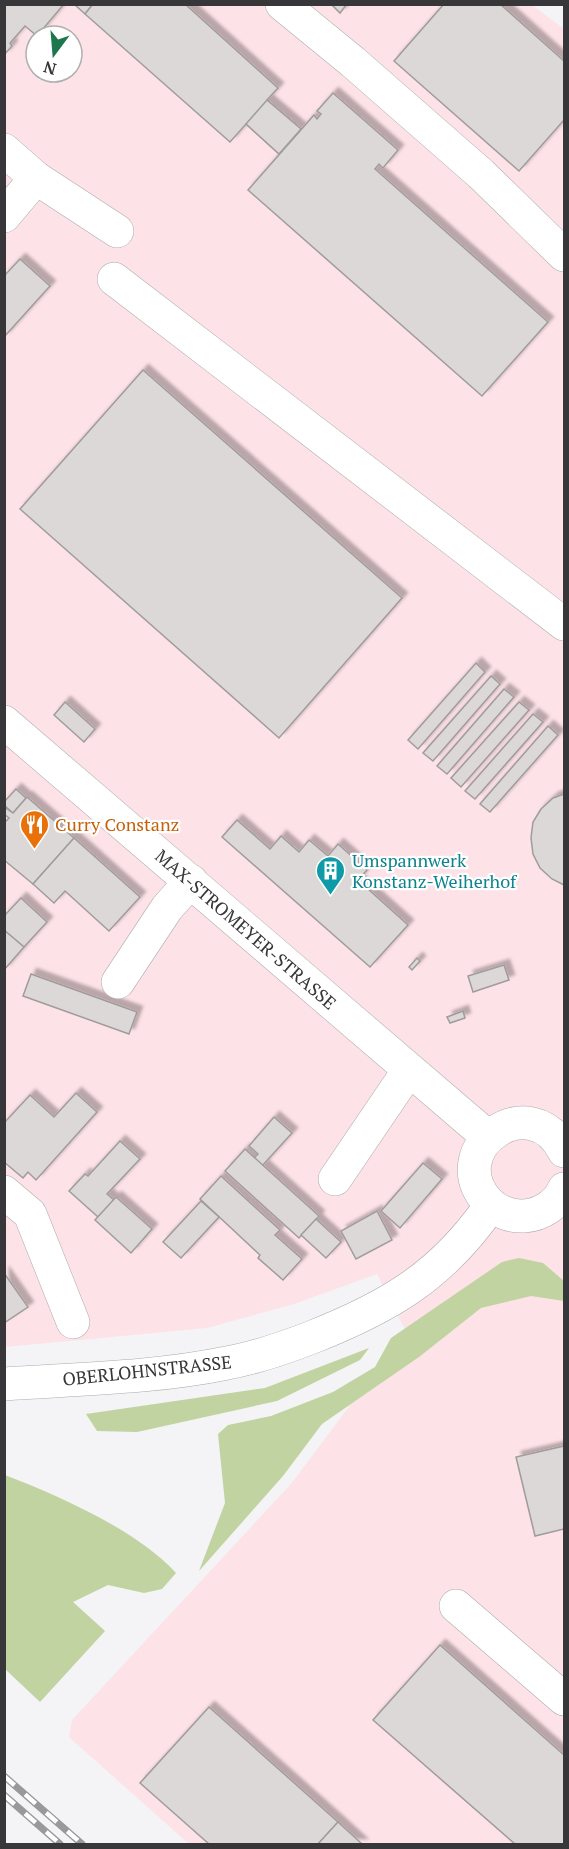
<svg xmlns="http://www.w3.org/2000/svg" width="569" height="1849" viewBox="0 0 569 1849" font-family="'PT Serif',serif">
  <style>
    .commercial { fill: #fde2e7; fill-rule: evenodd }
    .green { fill: #c0d3a1 }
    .building { fill: #dcd8d7; stroke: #a09c9b; stroke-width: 1.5; filter: url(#shadow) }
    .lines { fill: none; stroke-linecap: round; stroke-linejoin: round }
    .minor-casing { stroke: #acabae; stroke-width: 34 }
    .minor { stroke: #fff; stroke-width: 33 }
    .rail-casing { stroke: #99989a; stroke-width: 7 }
    .rail { stroke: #fff; stroke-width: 4.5; stroke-dasharray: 14; stroke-linecap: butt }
    .labels { text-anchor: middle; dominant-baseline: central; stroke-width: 4.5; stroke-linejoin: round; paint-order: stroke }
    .food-label { font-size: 18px; fill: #c56008; stroke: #fff; text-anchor: start }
    .culture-label { font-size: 18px; fill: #0d838f; stroke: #fff; text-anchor: start }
    .street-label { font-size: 18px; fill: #373638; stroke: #fff }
  </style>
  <defs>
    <filter id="shadow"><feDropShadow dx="5.5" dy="-5.5" stdDeviation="1.5" flood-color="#0004"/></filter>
  </defs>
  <rect width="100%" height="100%" fill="#f4f3f6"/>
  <path class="commercial" d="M 5,5 L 532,5 L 564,29 L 564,1844 L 189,1844 L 69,1737 L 72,1720 L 291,1484 L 351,1404 L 419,1357 L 377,1274 L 294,1304 L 207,1328 L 5,1347 ZM 36,36 L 72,36 L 72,72 L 36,72 Z"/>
  <g class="green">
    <path d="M 519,1258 L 543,1263 L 564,1281 L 564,1301 L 531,1296 L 481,1308 L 419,1357 L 322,1424 L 283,1476 L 199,1571 L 225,1503 L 218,1434 L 228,1425 L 271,1416 L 333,1392 L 375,1367 L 391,1338 L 502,1262 Z"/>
    <path d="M 369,1348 L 360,1360 L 277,1401 L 137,1432 L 97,1431 L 86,1414 L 265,1388 Z"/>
    <path d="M 5,1475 C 59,1496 137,1530 176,1573 L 162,1589 L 144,1593 L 108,1585 L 73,1602 L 105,1631 L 40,1702 L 5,1669 Z"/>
  </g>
  <g class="building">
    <path d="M 4,4 L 64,4 L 37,36 L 25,26 L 10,43 L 12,46 L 4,55 Z"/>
    <path d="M 74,4 L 93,4 L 85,14 Z"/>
    <path d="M 93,4 L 185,4 L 278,88 L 267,100 L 301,129 L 279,154 L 246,124 L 230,142 L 85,14 Z"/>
    <path d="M 331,4 L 347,4 L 340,13 Z"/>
    <path d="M 444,4 L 500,4 L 564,61 L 564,120 L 519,171 L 394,61 Z"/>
    <path d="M 333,93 L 398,150 L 383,168 L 379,164 L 375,169 L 548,322 L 482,396 L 248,190 L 314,115 L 317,119 L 321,114 L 317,111 Z"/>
    <path d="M 267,100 L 301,129 L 279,154 L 246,124 Z"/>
    <path d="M 20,259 L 50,286 L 4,337 L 4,276 Z"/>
    <path d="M 143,370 L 402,598 L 279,738 L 20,509 Z"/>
    <path d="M 476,663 L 485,672 L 418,749 L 408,740 Z"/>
    <path d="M 491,676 L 500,684 L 433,761 L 423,753 Z"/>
    <path d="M 504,689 L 514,697 L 447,774 L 437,766 Z"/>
    <path d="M 65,702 L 95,729 L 84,742 L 54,715 Z"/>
    <path d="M 519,702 L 529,710 L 461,787 L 451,778 Z"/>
    <path d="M 533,714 L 543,722 L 475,799 L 465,791 Z"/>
    <path d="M 548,726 L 558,735 L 490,812 L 480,804 Z"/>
    <path d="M 16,789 L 26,798 L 13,813 L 4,805 L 4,802 Z"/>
    <path d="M 564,794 L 564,885 L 552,879 L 540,868 L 533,854 L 531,838 L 533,822 L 541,809 L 553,798 Z"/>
    <path d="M 27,797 L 74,838 L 33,884 L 4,860 L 4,823 L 9,818 L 4,814 L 4,807 L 13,813 Z"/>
    <path d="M 237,820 L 270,849 L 281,836 L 299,852 L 309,840 L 328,856 L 338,844 L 367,870 L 358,880 L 408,925 L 370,967 L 222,837 Z"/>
    <path d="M 74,838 L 140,897 L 109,931 L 65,891 L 54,903 L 33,884 Z"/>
    <path d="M 21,898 L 47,922 L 24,947 L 4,930 L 4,916 Z"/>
    <path d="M 4,930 L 24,947 L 4,970 Z"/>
    <path d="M 417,958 L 420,961 L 412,970 L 409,967 Z"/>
    <path d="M 504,965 L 509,980 L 473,992 L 468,976 Z"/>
    <path d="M 31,974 L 137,1012 L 129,1034 L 23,996 Z"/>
    <path d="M 463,1011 L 465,1018 L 450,1023 L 447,1017 Z"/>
    <path d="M 76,1093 L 97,1112 L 36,1180 L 28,1172 L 23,1178 L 4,1162 L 4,1123 L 30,1095 L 54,1117 Z"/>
    <path d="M 274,1117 L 292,1133 L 262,1166 L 254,1158 L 258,1154 L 249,1146 Z"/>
    <path d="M 120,1141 L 140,1159 L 107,1194 L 114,1200 L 98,1217 L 69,1191 L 85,1174 L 88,1176 Z"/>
    <path d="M 245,1149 L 319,1216 L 299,1238 L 225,1171 Z"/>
    <path d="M 423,1163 L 442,1179 L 400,1228 L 381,1211 Z"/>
    <path d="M 221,1176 L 280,1230 L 275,1235 L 302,1259 L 283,1280 L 258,1258 L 260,1255 L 200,1199 Z"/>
    <path d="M 116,1197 L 152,1229 L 131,1253 L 95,1220 Z"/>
    <path d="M 201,1201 L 219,1217 L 181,1258 L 163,1242 Z"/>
    <path d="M 377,1211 L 392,1240 L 356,1259 L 341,1231 Z"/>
    <path d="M 316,1219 L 341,1242 L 326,1258 L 301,1235 Z"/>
    <path d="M 4,1273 L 28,1307 L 4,1323 Z"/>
    <path d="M 564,1446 L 564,1529 L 535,1536 L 516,1457 Z"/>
    <path d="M 440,1645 L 564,1755 L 564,1844 L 515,1844 L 373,1720 Z"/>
    <path d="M 209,1707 L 338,1822 L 318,1844 L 209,1844 L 140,1783 Z"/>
    <path d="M 338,1822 L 362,1844 L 318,1844 Z"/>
  </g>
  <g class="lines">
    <defs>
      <g id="minor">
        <path d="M 282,4 L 353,62 L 481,174 L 564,255"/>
        <path d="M 4,150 L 36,178 L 117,231"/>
        <path d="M 4,216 L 36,178"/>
        <path d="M 114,279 L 564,624"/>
        <path d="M 4,722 L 488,1137"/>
        <path d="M 118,982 L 167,908 L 191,881"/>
        <path d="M 564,1151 C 532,1086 441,1147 487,1201 C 496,1211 511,1217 524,1216 C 541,1215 558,1204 564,1189"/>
        <path d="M 335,1179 L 409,1070"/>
        <path d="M 4,1192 L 30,1214 L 73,1322"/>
        <path d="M 4,1384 C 78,1379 154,1378 227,1363 C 255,1358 284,1348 310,1338 C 389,1307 442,1276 491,1205"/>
        <path d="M 456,1606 L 564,1699"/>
      </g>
    </defs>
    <use href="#minor" class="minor-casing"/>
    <use href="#minor" class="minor"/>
    <defs>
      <g id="rail">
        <path d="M 4,1776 L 82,1844"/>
        <path d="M 4,1795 L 60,1844"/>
      </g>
    </defs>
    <use href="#rail" class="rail-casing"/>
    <use href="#rail" class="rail"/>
  </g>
  <defs>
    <symbol id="restaurant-pin" viewBox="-11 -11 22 30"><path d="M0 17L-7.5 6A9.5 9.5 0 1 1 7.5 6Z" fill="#e8710a" stroke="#fff"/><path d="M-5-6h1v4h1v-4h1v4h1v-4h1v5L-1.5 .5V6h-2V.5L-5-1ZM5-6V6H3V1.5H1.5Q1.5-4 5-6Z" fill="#fff"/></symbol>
    <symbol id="building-pin" viewBox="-11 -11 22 30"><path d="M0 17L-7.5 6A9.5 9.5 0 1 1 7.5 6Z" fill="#0f9aa8" stroke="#fff"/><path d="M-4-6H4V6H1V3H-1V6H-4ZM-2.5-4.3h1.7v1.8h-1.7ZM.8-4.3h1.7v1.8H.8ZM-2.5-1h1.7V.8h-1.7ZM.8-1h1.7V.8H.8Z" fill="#fff"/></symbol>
  </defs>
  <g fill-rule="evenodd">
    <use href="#restaurant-pin" x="18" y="808" width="33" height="45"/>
    <use href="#building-pin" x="314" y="854" width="33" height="45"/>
  </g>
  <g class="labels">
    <g class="food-label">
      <text x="55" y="824">Curry Constanz</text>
    </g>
    <g class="culture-label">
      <text x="352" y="860">Umspannwerk<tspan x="352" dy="21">Konstanz-Weiherhof</tspan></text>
    </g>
    <g class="street-label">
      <text transform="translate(246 929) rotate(41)">MAX-STROMEYER-STRASSE</text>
      <text transform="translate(147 1370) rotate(-6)">OBERLOHNSTRASSE</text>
    </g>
  </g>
  <rect width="569" height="1849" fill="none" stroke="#373638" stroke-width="12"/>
  <g transform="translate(54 54) rotate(196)"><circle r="28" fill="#ffffff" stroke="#afafaf" stroke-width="1.5"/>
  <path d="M0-4.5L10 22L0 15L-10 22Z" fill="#1d774c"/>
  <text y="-9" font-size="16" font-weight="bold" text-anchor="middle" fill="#373638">N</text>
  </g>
</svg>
